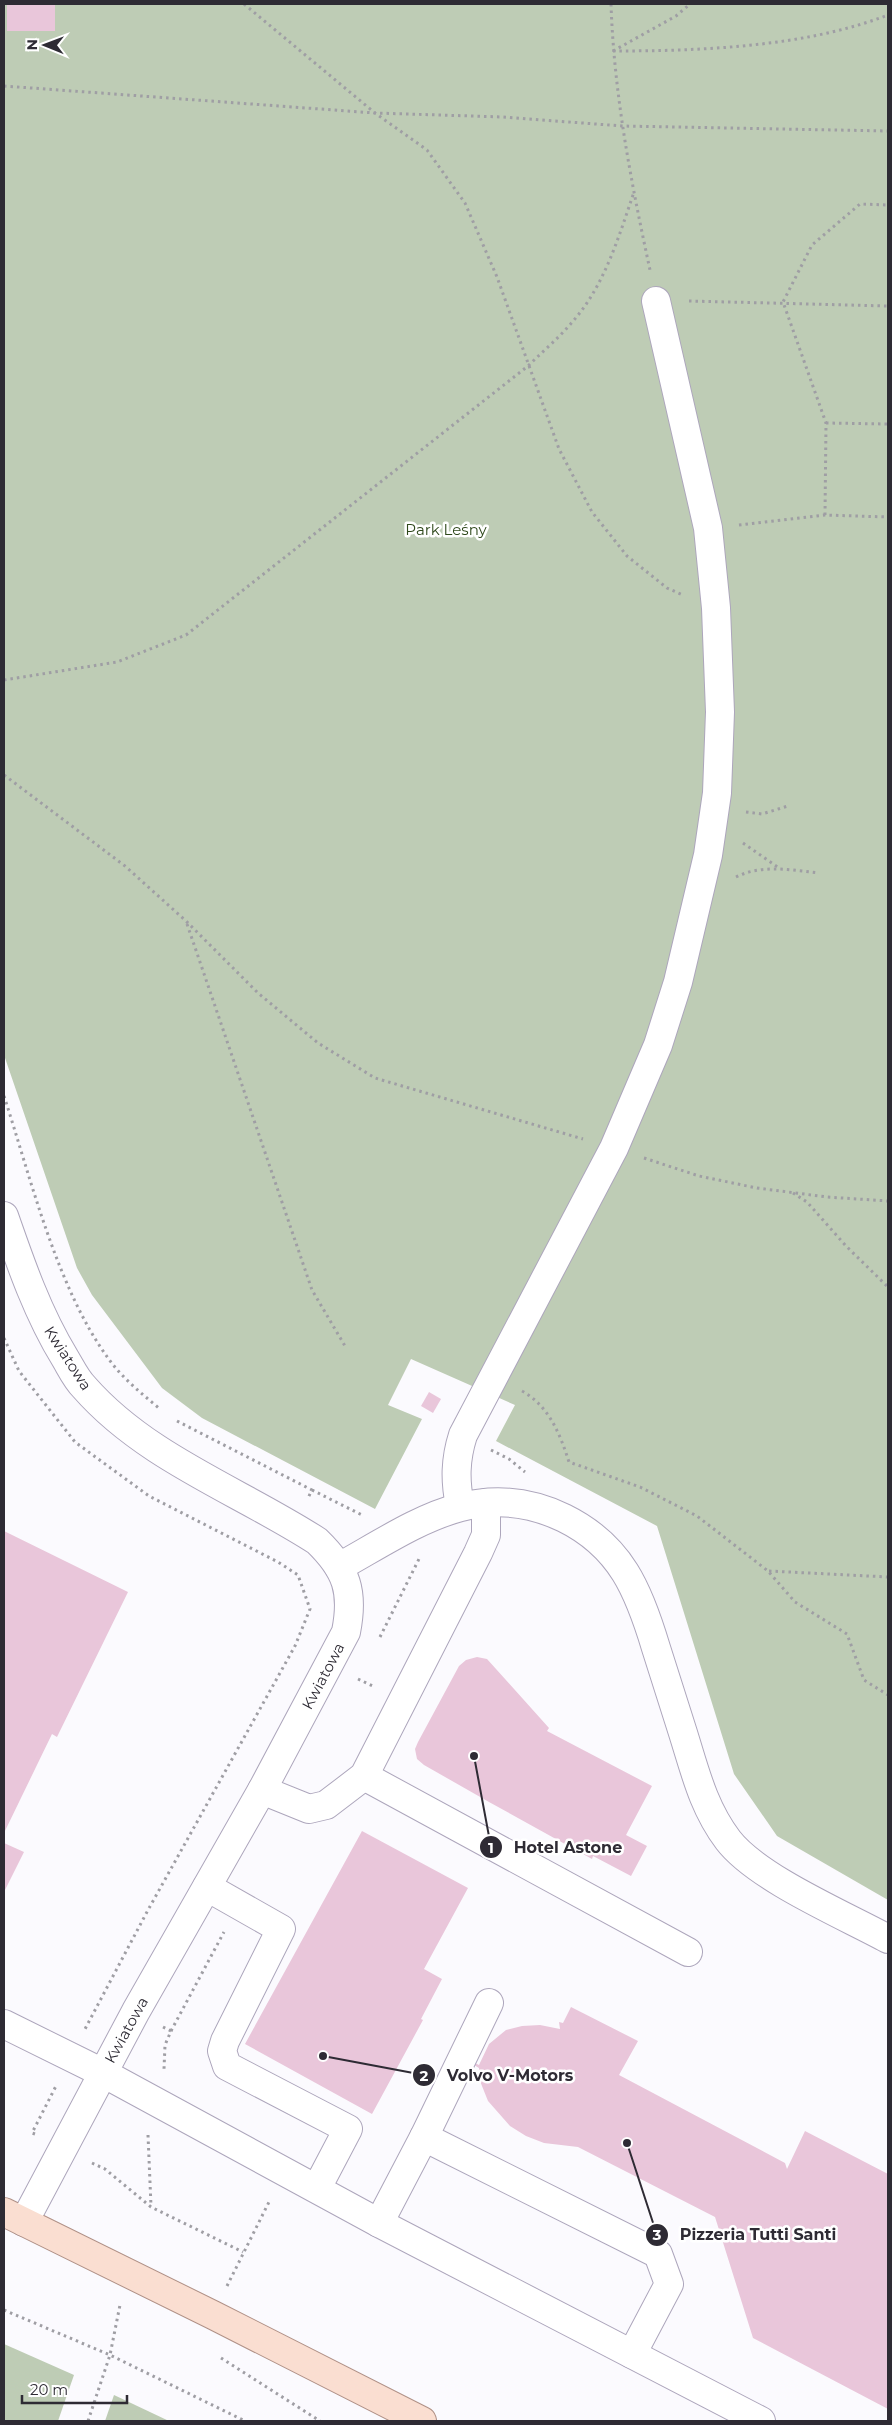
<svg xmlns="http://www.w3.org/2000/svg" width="892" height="2425" viewBox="0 0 892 2425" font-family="Montserrat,sans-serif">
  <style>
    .green { fill: #beccb5 }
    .building { fill: #e9c6da }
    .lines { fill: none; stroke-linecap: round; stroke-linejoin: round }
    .minor-casing { stroke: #ada6bc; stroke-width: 30 }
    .major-casing { stroke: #b09187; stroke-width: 30 }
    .path { stroke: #9f9ea4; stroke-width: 3; stroke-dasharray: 2.5 4; stroke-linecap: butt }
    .minor { stroke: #fff; stroke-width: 28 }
    .major { stroke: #faded1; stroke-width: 28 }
    .labels { text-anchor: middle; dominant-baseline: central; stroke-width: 5; stroke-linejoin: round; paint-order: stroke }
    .park-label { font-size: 15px; fill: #2e481a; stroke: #fff }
    .street-label { font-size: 15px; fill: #2e2b34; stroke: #fff }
    .leader { fill: none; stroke: #2e2b34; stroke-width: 2 }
    .callout-dot { fill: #2e2b34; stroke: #fff; stroke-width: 2 }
    .mark-label { font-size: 15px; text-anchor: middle; font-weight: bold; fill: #fff }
    .callout-label { font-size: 16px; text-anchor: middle; font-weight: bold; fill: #2e2b34; stroke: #fff; stroke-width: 5; stroke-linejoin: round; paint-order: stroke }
  </style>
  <rect width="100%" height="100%" fill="#fbfafe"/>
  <g class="green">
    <path d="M 4,4 L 888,4 L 888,1900 L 777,1836 L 734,1774 L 657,1526 L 496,1441 L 515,1405 L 411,1359 L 388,1405 L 422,1419 L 375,1509 L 202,1418 L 162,1388 L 92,1295 L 77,1268 L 4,1055 Z"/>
    <path d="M 4,2344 L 74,2375 L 58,2421 L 4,2421 Z"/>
    <path d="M 114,2395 L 169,2421 L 105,2421 Z"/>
  </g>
  <g class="building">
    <rect x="7" y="4" width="48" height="27"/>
    <path d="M 429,1392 L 441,1399 L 433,1413 L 421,1406 Z"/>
    <path d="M 4,1531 L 128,1592 L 57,1737 L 52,1734 L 4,1833 Z"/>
    <path d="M 477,1657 L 487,1659 L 549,1728 L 547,1731 L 652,1786 L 626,1835 L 647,1846 L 631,1876 L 593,1856 L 592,1859 L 489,1802 L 424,1765 L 417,1759 L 415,1749 L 418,1742 L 459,1666 L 466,1660 Z"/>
    <path d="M 362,1831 L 468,1888 L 424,1969 L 442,1979 L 421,2019 L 423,2020 L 372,2114 L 245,2044 Z"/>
    <path d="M 4,1843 L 24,1852 L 4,1892 Z"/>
    <path d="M 571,2007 L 638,2041 L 619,2075 L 785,2163 L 787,2169 L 805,2131 L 888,2174 L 888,2409 L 753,2338 L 715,2217 L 578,2147 L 544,2143 L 526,2136 L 510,2126 L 488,2101 L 480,2081 L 479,2068 L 474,2065 L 475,2063 L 479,2065 L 489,2044 L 506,2030 L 522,2026 L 540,2025 L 560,2029 L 559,2022 L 563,2023 Z"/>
  </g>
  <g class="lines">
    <defs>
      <g id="minor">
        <path d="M 4,1216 C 21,1265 38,1314 65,1358 C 71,1368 76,1379 84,1387 C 146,1458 240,1491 317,1541 C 347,1570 354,1592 346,1632 L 262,1790 L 136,2011 L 24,2222"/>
        <path d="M 460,1506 C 455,1481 455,1460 463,1435 L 614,1148 L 658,1045 L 678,982 L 708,855 L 717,793 L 720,712 L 716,608 L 708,528 L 656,301"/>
        <path d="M 339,1567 C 413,1526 477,1476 564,1518 C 621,1546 639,1591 656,1648 C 665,1676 674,1705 683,1733 C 695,1771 703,1807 728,1840 C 757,1878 844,1915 888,1939"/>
        <path d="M 364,1776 L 688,1952"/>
        <path d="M 262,1790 L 309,1809 L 326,1805 L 364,1776 L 478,1553 L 486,1535 L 486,1503"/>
        <path d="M 207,1887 L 281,1929 L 225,2041 L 222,2051 L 227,2066 L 348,2129 L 317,2188"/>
        <path d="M 489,2003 L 424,2137 L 658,2254 L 669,2284 L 632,2354"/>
        <path d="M 4,2024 L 103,2073 L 379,2223 L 761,2421"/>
        <path d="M 379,2223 L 424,2137"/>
      </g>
      <path id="major" d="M 4,2212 L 213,2315 L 422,2421"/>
    </defs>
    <use href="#minor" class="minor-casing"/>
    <use href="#major" class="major-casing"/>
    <g class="path">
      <path d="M 244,4 L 375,113 L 427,150 L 465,203 L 497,277 L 559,449 L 592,512 L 627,556 L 667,588 L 683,595"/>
      <path d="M 611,4 C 614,94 631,182 650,270"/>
      <path d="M 613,51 C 701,51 805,47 888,15"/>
      <path d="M 613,51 L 676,16 L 690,4"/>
      <path d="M 4,86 L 375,113 L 503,117 L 622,126 L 888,131"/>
      <path d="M 689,301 L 888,306"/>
      <path d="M 826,423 L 888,424"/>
      <path d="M 825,515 L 826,423 L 783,302 L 812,245 L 860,204 L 888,205"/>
      <path d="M 739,525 L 825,515 L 888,517"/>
      <path d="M 4,680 L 117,662 L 186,635 L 528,366 C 543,351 560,337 574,320 C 605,284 619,236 634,192"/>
      <path d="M 4,775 L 125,866 L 186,921 L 258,993 L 318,1043 L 375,1078 L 583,1139"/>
      <path d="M 746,812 L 762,814 L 788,806"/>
      <path d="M 743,843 L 779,868"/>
      <path d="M 736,877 C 762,864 792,870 819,873"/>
      <path d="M 187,924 L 312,1290 L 345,1346"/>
      <path d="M 4,1096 C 31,1179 57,1288 108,1358 C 122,1378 141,1393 160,1409"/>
      <path d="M 644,1158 L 699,1176 L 757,1188 L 827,1197 L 888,1201"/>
      <path d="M 793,1193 L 807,1202 L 846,1246 L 888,1287"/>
      <path d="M 4,1338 L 19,1371 L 75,1442 L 149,1496 L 278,1562 L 298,1575 L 310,1609 L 295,1646 L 148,1910 L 85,2029"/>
      <path d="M 522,1391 C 549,1406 560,1434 569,1462 L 640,1487 L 697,1516 L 768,1571 L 795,1602 L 847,1634 L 864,1680 L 888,1695"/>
      <path d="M 177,1421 L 312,1490 L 308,1498"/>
      <path d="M 491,1450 L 509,1459 L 525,1472"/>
      <path d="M 312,1490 L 362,1515"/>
      <path d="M 769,1571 L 888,1577"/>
      <path d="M 380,1637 L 419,1559"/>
      <path d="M 358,1679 L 375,1687"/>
      <path d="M 163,2027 L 171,2031 L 165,2045 L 164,2069"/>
      <path d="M 171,2031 L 224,1932"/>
      <path d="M 35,2134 L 32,2133 L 56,2086"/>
      <path d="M 148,2135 L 151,2206"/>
      <path d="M 92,2163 L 105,2169 L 151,2207 L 243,2252"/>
      <path d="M 227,2286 L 270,2200"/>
      <path d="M 4,2310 L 110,2355 L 245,2421"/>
      <path d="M 221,2358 L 320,2421"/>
      <path d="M 88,2421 L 110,2355 L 120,2305"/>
    </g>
    <use href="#minor" class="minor"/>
    <use href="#major" class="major"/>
  </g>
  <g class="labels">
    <g class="park-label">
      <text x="446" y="529">Park Leśny</text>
    </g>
    <g class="street-label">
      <text transform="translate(68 1358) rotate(57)">Kwiatowa</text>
      <text transform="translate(323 1676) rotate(-62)">Kwiatowa</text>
      <text transform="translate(126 2030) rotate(-61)">Kwiatowa</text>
    </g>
  </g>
  <path class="leader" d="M474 1756L491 1847M323 2056L424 2075M627 2143L657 2235"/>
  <g class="callout-dot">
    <circle cx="474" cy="1756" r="5"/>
    <circle cx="323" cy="2056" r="5"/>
    <circle cx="627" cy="2143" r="5"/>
    <circle cx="491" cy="1847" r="12"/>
    <circle cx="424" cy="2075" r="12"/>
    <circle cx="657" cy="2235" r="12"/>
  </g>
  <g class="mark-label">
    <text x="491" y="1853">1</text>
    <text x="424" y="2081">2</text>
    <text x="657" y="2240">3</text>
  </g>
  <g class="callout-label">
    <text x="568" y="1853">Hotel Astone</text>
    <text x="510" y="2081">Volvo V-Motors</text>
    <text x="758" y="2240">Pizzeria Tutti Santi</text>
  </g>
  <rect width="892" height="2425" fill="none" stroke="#2e2b34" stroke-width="10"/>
  <g transform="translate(45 45) rotate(271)" stroke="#ffffff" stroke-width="4" paint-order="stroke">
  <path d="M0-4L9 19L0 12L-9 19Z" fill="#2e2b34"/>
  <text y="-8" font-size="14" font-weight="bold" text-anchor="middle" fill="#2e2b34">N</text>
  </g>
  <path d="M22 2395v8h105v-8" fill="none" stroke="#2e2b34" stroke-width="2.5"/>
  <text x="30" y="2395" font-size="15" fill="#2e2b34" stroke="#ffffff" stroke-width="4" paint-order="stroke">20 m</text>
</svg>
